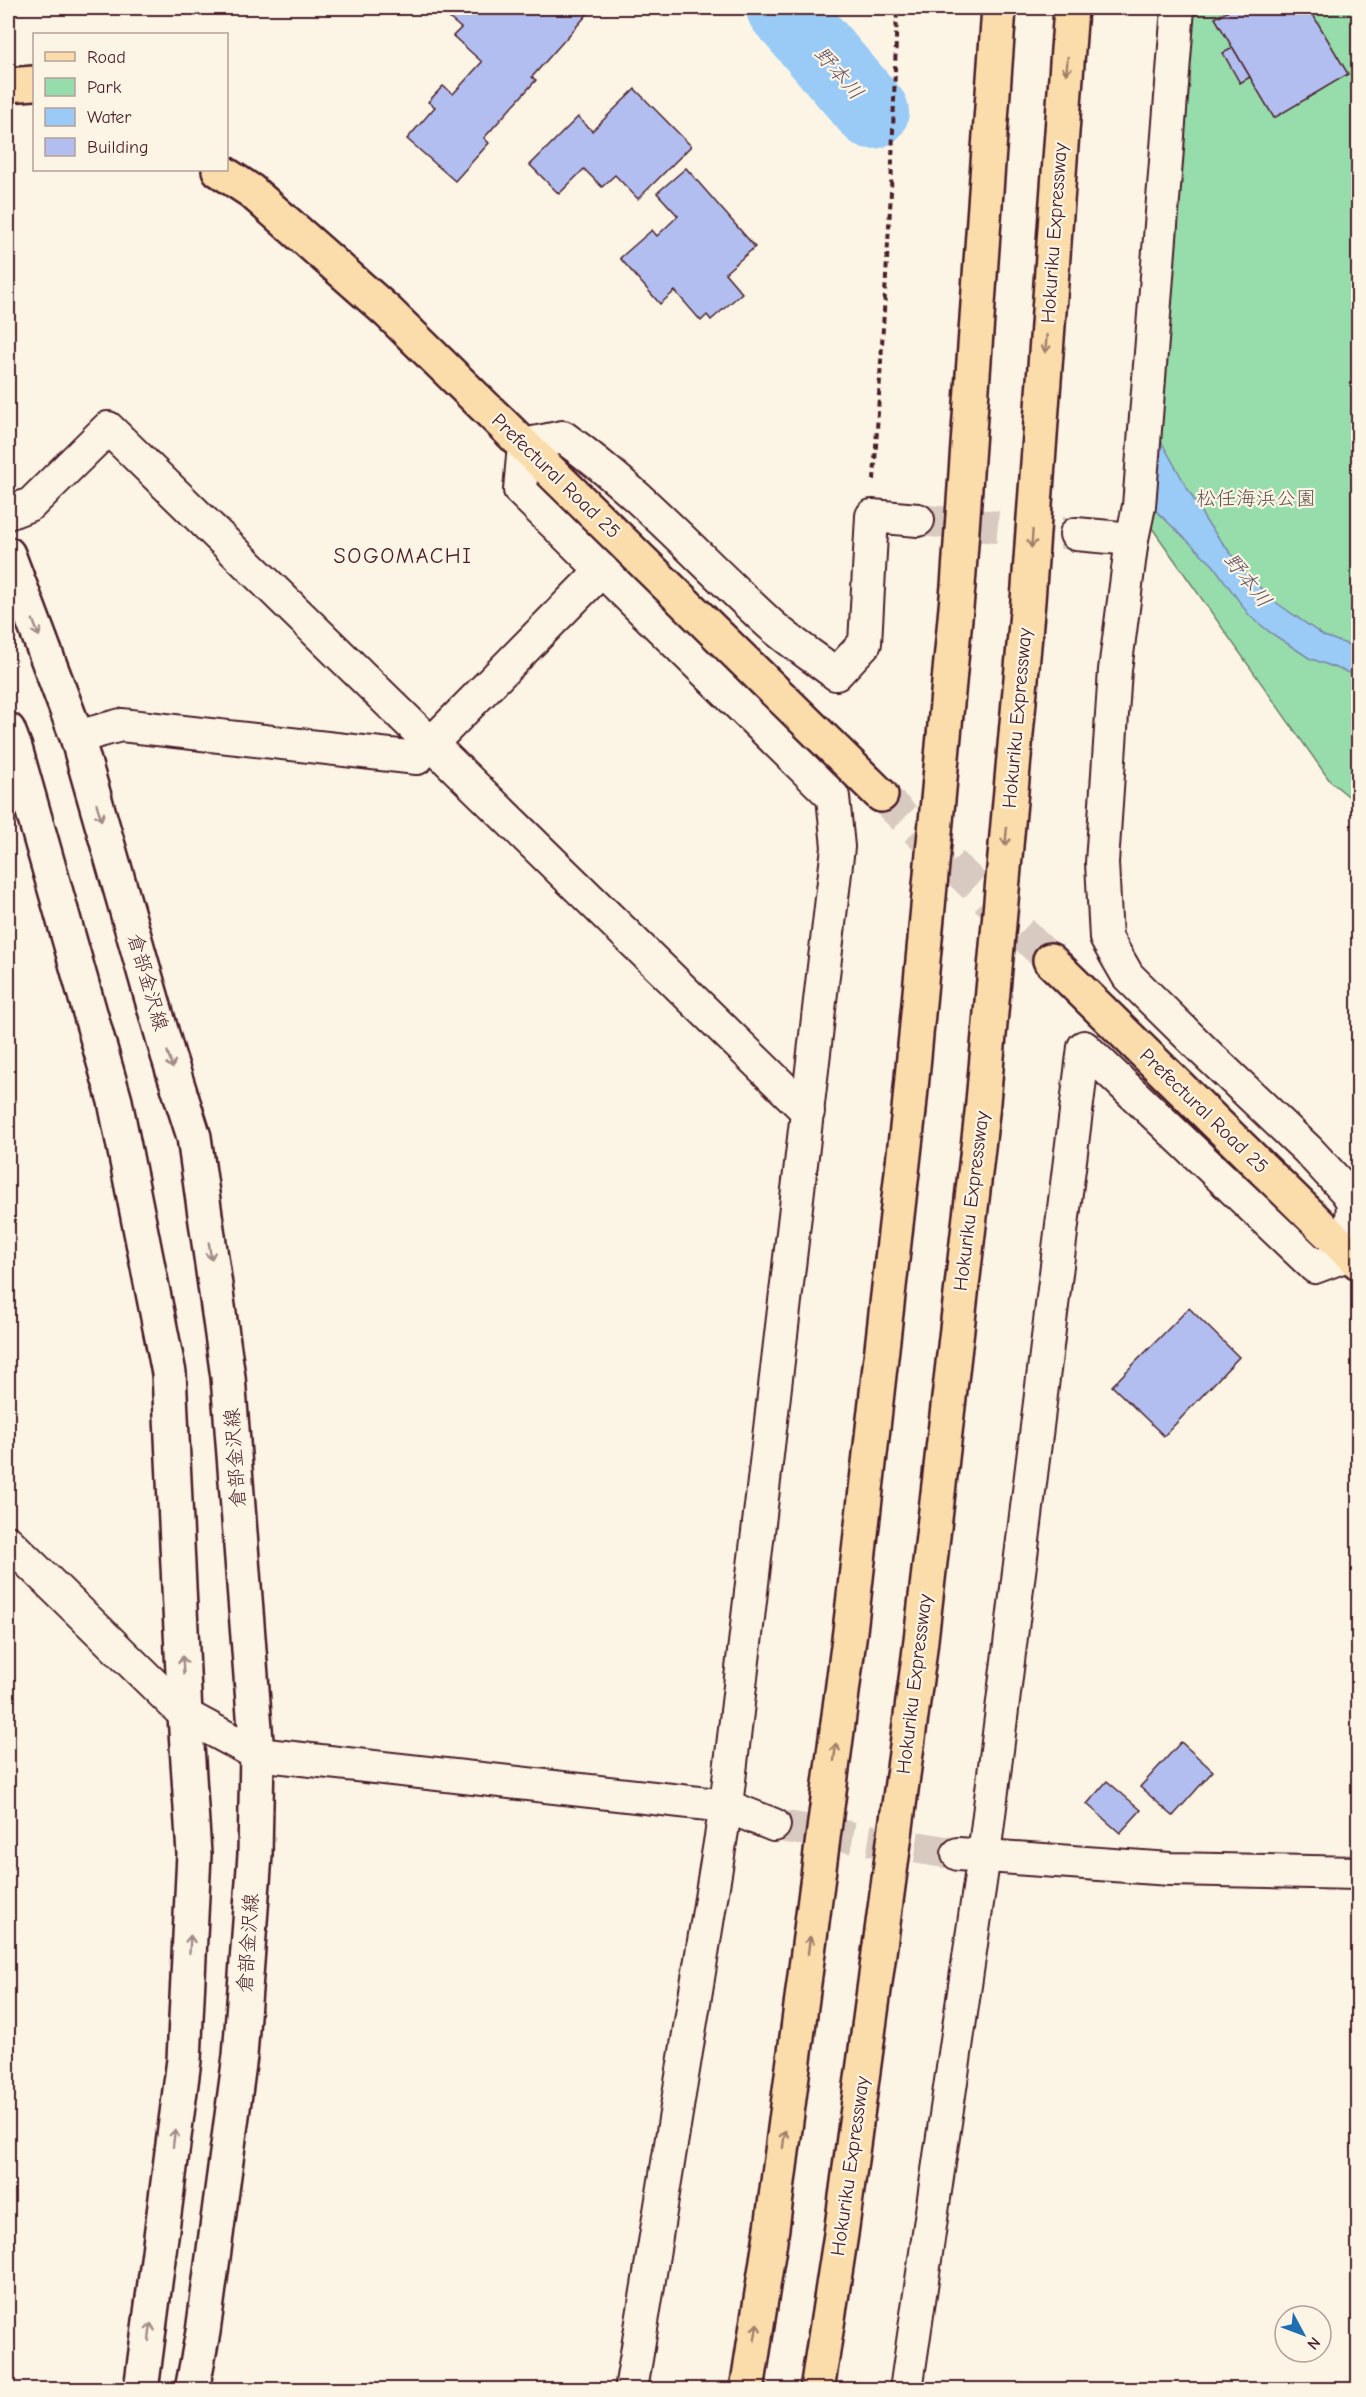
<svg xmlns="http://www.w3.org/2000/svg" width="1366" height="2397" viewBox="0 0 1366 2397" font-family="'Comic Neue','Klee One',sans-serif">
  <style>
    .green { fill: #96ddab; stroke: #707e6b; stroke-width: 1.5 }
    .water { fill: #9acbf6; stroke: #7a86a5; stroke-width: 1.5 }
    .lines { fill: none; stroke-linecap: round; stroke-linejoin: round }
    .river { stroke: #9acbf6; stroke-width: 74 }
    .building { fill: #b2beef; stroke: #4a1f2b; stroke-width: 1.5 }
    .street-tunnel { stroke: #d8cac0; stroke-width: 32; stroke-dasharray: 32 16; stroke-linecap: butt }
    .primary-tunnel { stroke: #d8cac0; stroke-width: 33; stroke-dasharray: 33 16; stroke-linecap: butt }
    .street-casing { stroke: #4a1f2b; stroke-width: 36 }
    .secondary-casing { stroke: #4a1f2b; stroke-width: 38 }
    .primary-casing { stroke: #4a1f2b; stroke-width: 38 }
    .highway-casing { stroke: #4a1f2b; stroke-width: 38 }
    .path { stroke: #4a1f2b; stroke-width: 4; stroke-dasharray: 6 4.5; stroke-linecap: butt }
    .street { stroke: #fcf5e5; stroke-width: 32 }
    .secondary { stroke: #fcf5e5; stroke-width: 33 }
    .primary { stroke: #fbddab; stroke-width: 33 }
    .highway { stroke: #fbddab; stroke-width: 33 }
    .oneway { stroke: #a27e6b }
    .oneway2 { stroke: #a38a88 }
    .labels { text-anchor: middle; dominant-baseline: central; stroke-width: 4.5; stroke-linejoin: round; paint-order: stroke }
    .street-label { font-size: 20px; fill: #4a1f2b; stroke: #fcf5e5 }
    .park-label { font-size: 20px; fill: #5d4e4b; stroke: #fcf5e5 }
    .water-label { font-size: 21px; font-style: italic; fill: #625368; stroke: #fcf5e5 }
    .quarter-label { font-size: 22px; letter-spacing: 1.5px; fill: #4a1f2b; stroke: #fcf5e5 }
  </style>
  <rect width="100%" height="100%" fill="#fcf5e5"/>
  <filter id="ink" filterUnits="userSpaceOnUse"><feTurbulence type="fractalNoise" baseFrequency=".0167" numOctaves="2"/><feDisplacementMap in="SourceGraphic" scale="12" xChannelSelector="R" yChannelSelector="G"/><feConvolveMatrix kernelMatrix="1 2 1 2 8 2 1 2 1" color-interpolation-filters="sRGB"/></filter>
  <g filter="url(#ink)">
    <path class="green" d="M 1185,8 L 1358,8 L 1358,804 L 1330,781 L 1152,528 Z"/>
    <path class="water" d="M 1158,436 L 1206,521 L 1248,576 L 1274,601 L 1324,636 L 1358,648 L 1358,676 L 1309,658 L 1268,631 L 1249,615 L 1213,565 L 1153,508 Z"/>
    <g class="lines">
      <path class="river" d="M 783,8 L 872,112"/>
    </g>
    <g class="building">
      <path d="M 437,8 L 590,8 L 592,9 L 532,77 L 536,80 L 484,138 L 489,143 L 455,181 L 407,139 L 435,107 L 428,102 L 443,86 L 453,94 L 482,62 L 453,36 L 461,28 Z"/>
      <path d="M 1233,8 L 1309,8 L 1348,74 L 1274,118 L 1215,18 Z"/>
      <path d="M 1233,48 L 1250,77 L 1240,83 L 1223,53 Z"/>
      <path d="M 635,89 L 691,146 L 638,199 L 615,175 L 602,187 L 584,169 L 559,194 L 530,165 L 578,117 L 592,131 Z"/>
      <path d="M 686,168 L 755,247 L 725,273 L 742,293 L 711,320 L 707,315 L 701,321 L 675,291 L 660,304 L 620,258 L 652,230 L 657,236 L 678,216 L 657,193 Z"/>
      <path d="M 1189,1308 L 1239,1357 L 1164,1436 L 1112,1386 Z"/>
      <path d="M 1181,1742 L 1213,1771 L 1173,1816 L 1140,1787 Z"/>
      <path d="M 1107,1781 L 1141,1810 L 1120,1833 L 1087,1804 Z"/>
    </g>
    <g class="lines">
      <g class="street-tunnel">
        <path d="M 918,520 L 1076,534"/>
        <path d="M 774,1825 L 958,1854"/>
      </g>
      <path class="primary-tunnel" d="M 881,795 L 1050,960"/>
      <defs>
        <g id="street">
          <path d="M 8,513 L 31,504 L 108,428 L 808,1112"/>
          <path d="M 1076,534 L 1132,539"/>
          <path d="M 77,737 L 121,725 L 417,758 L 602,570"/>
          <path d="M 8,1542 L 185,1715 L 257,1754 L 726,1806 L 774,1825"/>
          <path d="M 958,1854 L 1170,1869 L 1358,1873"/>
          <path d="M 631,2390 L 726,1806 L 838,847 L 833,797 L 520,490 L 524,445 L 563,437 C 639,491 701,561 770,624 C 790,642 814,657 836,674 L 865,643 L 872,516 L 918,520"/>
          <path d="M 906,2390 L 984,1855 L 1084,1047 L 1315,1267 L 1350,1254 L 1353,1202 L 1346,1191 L 1308,1150 L 1205,1052 L 1128,976 L 1106,938 L 1102,863 L 1115,670 L 1132,539 L 1139,506 L 1178,8"/>
        </g>
        <g id="secondary">
          <path d="M 8,554 L 77,737 L 168,1055 L 194,1137 L 228,1377 L 257,1754 L 255,1855 L 240,2056 L 203,2332 L 192,2390"/>
          <path d="M 8,730 L 15,748 L 115,1101 L 169,1373 L 185,1715 L 194,1854 L 184,2060 L 141,2390"/>
        </g>
        <g id="primary">
          <path d="M 8,85 L 34,83"/>
          <path d="M 219,170 L 251,191 L 388,312 L 881,795"/>
          <path d="M 1050,960 L 1358,1262"/>
        </g>
        <g id="highway">
          <path d="M 747,2390 L 772,2228 L 850,1631 L 909,1110 L 958,586 L 999,8"/>
          <path d="M 817,2390 L 841,2234 L 919,1657 L 982,1113 L 1028,601 L 1071,8"/>
        </g>
      </defs>
      <use href="#street" class="street-casing"/>
      <use href="#secondary" class="secondary-casing"/>
      <use href="#primary" class="primary-casing"/>
      <use href="#highway" class="highway-casing"/>
      <path class="path" d="M 874,480 L 891,192 L 897,8"/>
      <use href="#street" class="street"/>
      <use href="#secondary" class="secondary"/>
      <use href="#primary" class="primary"/>
      <use href="#highway" class="highway"/>
    </g>
    <defs><path id="oneway-shaft" d="M-6 0H5M1.5-3L5.5 0L1.5 3" fill="none" stroke-width="1.6" stroke-linecap="round" stroke-linejoin="round" transform="scale(1.5)"/></defs>
    <g class="oneway">
      <use href="#oneway-shaft" transform="translate(1067 66) rotate(94)"/>
      <use href="#oneway-shaft" transform="translate(1046 344) rotate(94)"/>
      <use href="#oneway-shaft" transform="translate(1032 539) rotate(94)"/>
      <use href="#oneway-shaft" transform="translate(1006 837) rotate(95)"/>
      <use href="#oneway-shaft" transform="translate(835 1752) rotate(-83)"/>
      <use href="#oneway-shaft" transform="translate(809 1945) rotate(-83)"/>
      <use href="#oneway-shaft" transform="translate(784 2139) rotate(-83)"/>
      <use href="#oneway-shaft" transform="translate(756 2332) rotate(-81)"/>
    </g>
    <g class="oneway2">
      <use href="#oneway-shaft" transform="translate(36 628) rotate(69)"/>
      <use href="#oneway-shaft" transform="translate(99 812) rotate(74)"/>
      <use href="#oneway-shaft" transform="translate(170 1060) rotate(73)"/>
      <use href="#oneway-shaft" transform="translate(210 1251) rotate(82)"/>
      <use href="#oneway-shaft" transform="translate(183 1665) rotate(-93)"/>
      <use href="#oneway-shaft" transform="translate(190 1944) rotate(-87)"/>
      <use href="#oneway-shaft" transform="translate(174 2138) rotate(-83)"/>
      <use href="#oneway-shaft" transform="translate(150 2332) rotate(-83)"/>
    </g>
  </g>
  <g class="labels">
    <g class="street-label">
      <text transform="translate(1054 233) rotate(-86)">Hokuriku Expressway</text>
      <text transform="translate(556 476) rotate(44)">Prefectural Road 25</text>
      <text transform="translate(1017 718) rotate(-85)">Hokuriku Expressway</text>
      <text transform="translate(148 982) rotate(74)">倉部金沢線</text>
      <text transform="translate(1204 1111) rotate(44)">Prefectural Road 25</text>
      <text transform="translate(971 1201) rotate(-83)">Hokuriku Expressway</text>
      <text transform="translate(235 1458) rotate(-94)">倉部金沢線</text>
      <text transform="translate(914 1684) rotate(-83)">Hokuriku Expressway</text>
      <text transform="translate(248 1943) rotate(-86)">倉部金沢線</text>
      <text transform="translate(850 2166) rotate(-82)">Hokuriku Expressway</text>
    </g>
    <g class="park-label">
      <text x="1256" y="498">松任海浜公園</text>
    </g>
    <g class="water-label">
      <text transform="translate(839 73) rotate(49)">野本川</text>
      <text transform="translate(1248 580) rotate(52)">野本川</text>
    </g>
    <g class="quarter-label">
      <text x="403" y="556">SOGOMACHI</text>
    </g>
  </g>
  <rect width="1366" height="2397" fill="none" stroke="#fcf5e5" stroke-width="30"/>
  <rect x="15" y="15" width="1336" height="2367" fill="none" stroke="#4a1f2b" stroke-width="2" filter="url(#ink)"/>
  <rect x="33" y="33" width="195" height="138" fill="#fcf5e5" stroke="#b59f9b" stroke-width="1.5"/>
  <rect x="45" y="52" width="30" height="9" fill="#fbddab" stroke="#b59f9b" stroke-width="1.5"/>
  <text x="87" y="63" font-size="18" fill="#4a1f2b">Road</text>
  <rect x="45" y="78" width="30" height="18" fill="#96ddab" stroke="#b59f9b" stroke-width="1.5"/>
  <text x="87" y="93" font-size="18" fill="#4a1f2b">Park</text>
  <rect x="45" y="108" width="30" height="18" fill="#9acbf6" stroke="#b59f9b" stroke-width="1.5"/>
  <text x="87" y="123" font-size="18" fill="#4a1f2b">Water</text>
  <rect x="45" y="138" width="30" height="18" fill="#b2beef" stroke="#b59f9b" stroke-width="1.5"/>
  <text x="87" y="153" font-size="18" fill="#4a1f2b">Building</text>
  <g transform="translate(1303 2334) rotate(131)"><circle r="28" fill="#fcf5e5" stroke="#b59f9b" stroke-width="1.5"/>
  <path d="M0-4.5L10 22L0 15L-10 22Z" fill="#1f6fb2"/>
  <text y="-9" font-size="16" font-weight="bold" text-anchor="middle" fill="#4a1f2b">N</text>
  </g>
</svg>
